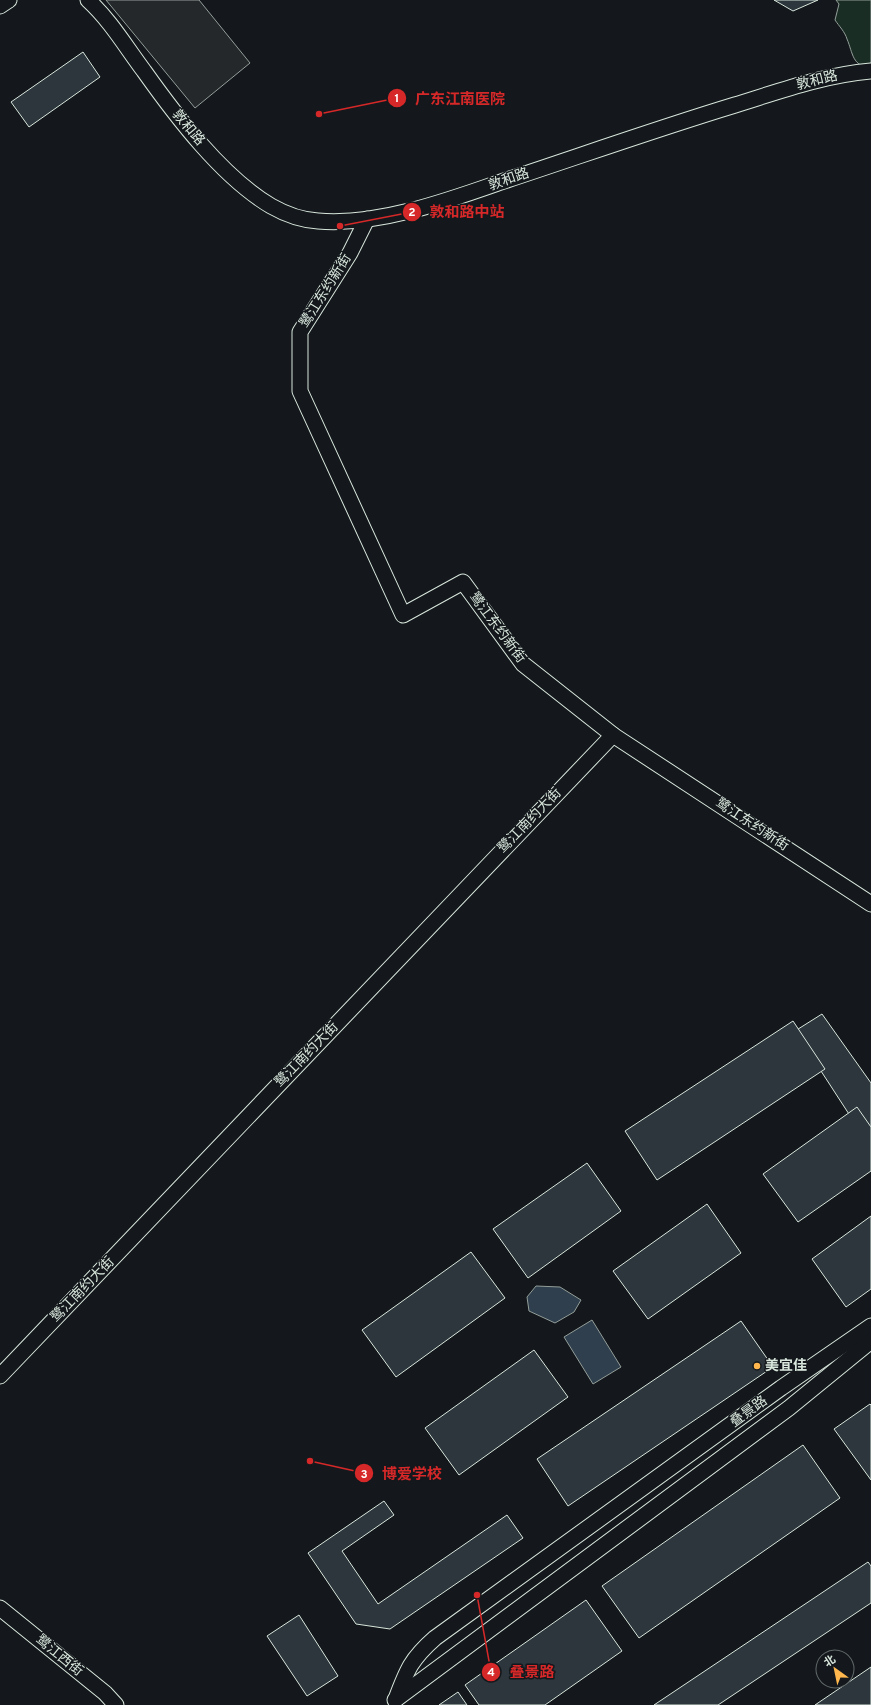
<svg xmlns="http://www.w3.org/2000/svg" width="871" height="1705" viewBox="0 0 871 1705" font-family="Overpass,'Noto Sans SC',sans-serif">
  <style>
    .green { fill: #1a2d24; stroke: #939e99 }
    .parking { fill: #24282b; stroke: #939e99 }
    .water { fill: #2f3f4d; stroke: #939e99 }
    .building { fill: #2c363c; stroke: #d8e6dc }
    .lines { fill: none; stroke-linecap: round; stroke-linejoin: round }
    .minor-casing { stroke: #d8e6dc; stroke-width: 17 }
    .minor { stroke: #14181c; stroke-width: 15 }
    .poi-dot { fill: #ffb74d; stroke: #14181c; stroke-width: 1.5 }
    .labels { text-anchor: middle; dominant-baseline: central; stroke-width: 3; stroke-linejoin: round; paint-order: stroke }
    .street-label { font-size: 14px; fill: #d8e6dc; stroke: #14181c }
    .poi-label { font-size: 14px; font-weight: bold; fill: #d8e6dc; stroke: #14181c; text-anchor: start }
    .leader { fill: none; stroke: #d62828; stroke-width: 1.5 }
    .callout-dot { fill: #d62828; stroke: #14181c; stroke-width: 1.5 }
    .mark-label { font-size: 12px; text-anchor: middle; font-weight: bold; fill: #fff }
    .callout-label { font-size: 15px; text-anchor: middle; font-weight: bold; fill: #d62828; stroke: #14181c; stroke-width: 3; stroke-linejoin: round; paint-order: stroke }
  </style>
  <rect width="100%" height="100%" fill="#14181c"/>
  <path class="green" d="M 836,0 L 871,0 L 871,67 C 852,67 853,53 847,39 C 845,32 839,26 835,20 L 839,4 Z"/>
  <path class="parking" d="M 106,0 L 199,0 L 250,63 L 195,108 Z"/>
  <g class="water">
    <path d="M 536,1286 L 560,1287 L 581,1300 L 574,1312 L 555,1323 L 529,1311 L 527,1297 Z"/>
    <path d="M 592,1320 L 621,1367 L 593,1384 L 564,1337 Z"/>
  </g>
  <g class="building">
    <path d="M 774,0 L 818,0 L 793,11 Z"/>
    <path d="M 83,52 L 100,77 L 29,127 L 11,102 Z"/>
    <path d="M 822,1014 L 871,1083 L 871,1148 L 795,1031 Z"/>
    <path d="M 793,1021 L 825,1069 L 657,1180 L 625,1131 Z"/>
    <path d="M 857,1107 L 871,1127 L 871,1171 L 798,1222 L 763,1174 Z"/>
    <path d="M 587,1163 L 621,1211 L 528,1278 L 493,1229 Z"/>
    <path d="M 707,1204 L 741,1253 L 648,1319 L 613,1271 Z"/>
    <path d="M 871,1216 L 871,1289 L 846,1307 L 812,1259 Z"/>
    <path d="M 471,1252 L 505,1298 L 396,1377 L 362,1330 Z"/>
    <path d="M 741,1321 L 773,1367 L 568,1506 L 537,1459 Z"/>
    <path d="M 534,1350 L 568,1397 L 459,1475 L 425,1428 Z"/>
    <path d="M 870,1404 L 871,1405 L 871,1480 L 834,1429 Z"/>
    <path d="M 803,1445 L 840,1498 L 639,1638 L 602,1586 Z"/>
    <path d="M 384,1501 L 394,1515 L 342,1551 L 378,1604 L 507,1515 L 523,1538 L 390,1629 L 356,1624 L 308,1553 Z"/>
    <path d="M 868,1562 L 871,1566 L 871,1603 L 718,1705 L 654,1705 Z"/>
    <path d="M 586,1600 L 622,1651 L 545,1705 L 479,1705 L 465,1685 Z"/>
    <path d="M 299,1615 L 338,1676 L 307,1696 L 267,1636 Z"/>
    <path d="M 871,1667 L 871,1705 L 815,1705 Z"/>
    <path d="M 458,1692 L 467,1705 L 439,1705 Z"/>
  </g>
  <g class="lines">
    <defs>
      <g id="minor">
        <path d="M 88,0 C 110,20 126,47 144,71 C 176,116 222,177 271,206 C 285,214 301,220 318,221 C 376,226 444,202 498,183 C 577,157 656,129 735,105 C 780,91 824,75 871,71"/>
        <path d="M 0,6 L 9,0"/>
        <path d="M 367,219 L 350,253 L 300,332 L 300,391 L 403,615 L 463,582 L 523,664 L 613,735 L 871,904"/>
        <path d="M 0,1376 L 613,735"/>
        <path d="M 0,1608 L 105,1693 L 116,1705"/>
        <path d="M 396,1699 C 407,1670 411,1659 435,1638 L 781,1388 L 871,1326"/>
        <path d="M 395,1700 L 789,1408 L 871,1341"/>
      </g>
    </defs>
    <use href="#minor" class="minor-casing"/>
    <use href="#minor" class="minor"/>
  </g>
  <circle class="poi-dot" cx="757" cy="1366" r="4"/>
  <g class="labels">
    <g class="street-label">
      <text transform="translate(817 81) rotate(-14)">敦和路</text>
      <text transform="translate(188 128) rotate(50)">敦和路</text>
      <text transform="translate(509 180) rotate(-19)">敦和路</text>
      <text transform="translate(326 291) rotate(-58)">鹭江东约新街</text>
      <text transform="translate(497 628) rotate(53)">鹭江东约新街</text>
      <text transform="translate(530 821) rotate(-46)">鹭江南约大街</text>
      <text transform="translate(752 825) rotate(33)">鹭江东约新街</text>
      <text transform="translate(307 1055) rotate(-46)">鹭江南约大街</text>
      <text transform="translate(83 1290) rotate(-46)">鹭江南约大街</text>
      <text transform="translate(749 1412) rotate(-36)">叠景路</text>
      <text transform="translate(59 1656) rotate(39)">鹭江西街</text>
    </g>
    <g class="poi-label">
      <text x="765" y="1366">美宜佳</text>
    </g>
  </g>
  <path class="leader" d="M319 114L397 98M340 226L412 212M310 1461L364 1473M477 1595L491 1672"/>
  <g class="callout-dot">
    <circle cx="319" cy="114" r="4"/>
    <circle cx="340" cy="226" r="4"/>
    <circle cx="310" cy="1461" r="4"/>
    <circle cx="477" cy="1595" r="4"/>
    <circle cx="397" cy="98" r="10"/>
    <circle cx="412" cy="212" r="10"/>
    <circle cx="364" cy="1473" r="10"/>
    <circle cx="491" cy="1672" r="10"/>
  </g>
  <g class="mark-label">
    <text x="397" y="102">1</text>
    <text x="412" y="216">2</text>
    <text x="364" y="1478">3</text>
    <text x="491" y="1676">4</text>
  </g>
  <g class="callout-label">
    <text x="460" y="104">广东江南医院</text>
    <text x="467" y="217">敦和路中站</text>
    <text x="412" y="1479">博爱学校</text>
    <text x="532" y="1677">叠景路</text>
  </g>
  <g transform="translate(835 1669) rotate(327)"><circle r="19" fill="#14181c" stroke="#626a69"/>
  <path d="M0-3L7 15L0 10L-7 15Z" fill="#ffb74d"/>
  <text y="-6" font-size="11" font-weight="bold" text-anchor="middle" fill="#d8e6dc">北</text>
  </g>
</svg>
